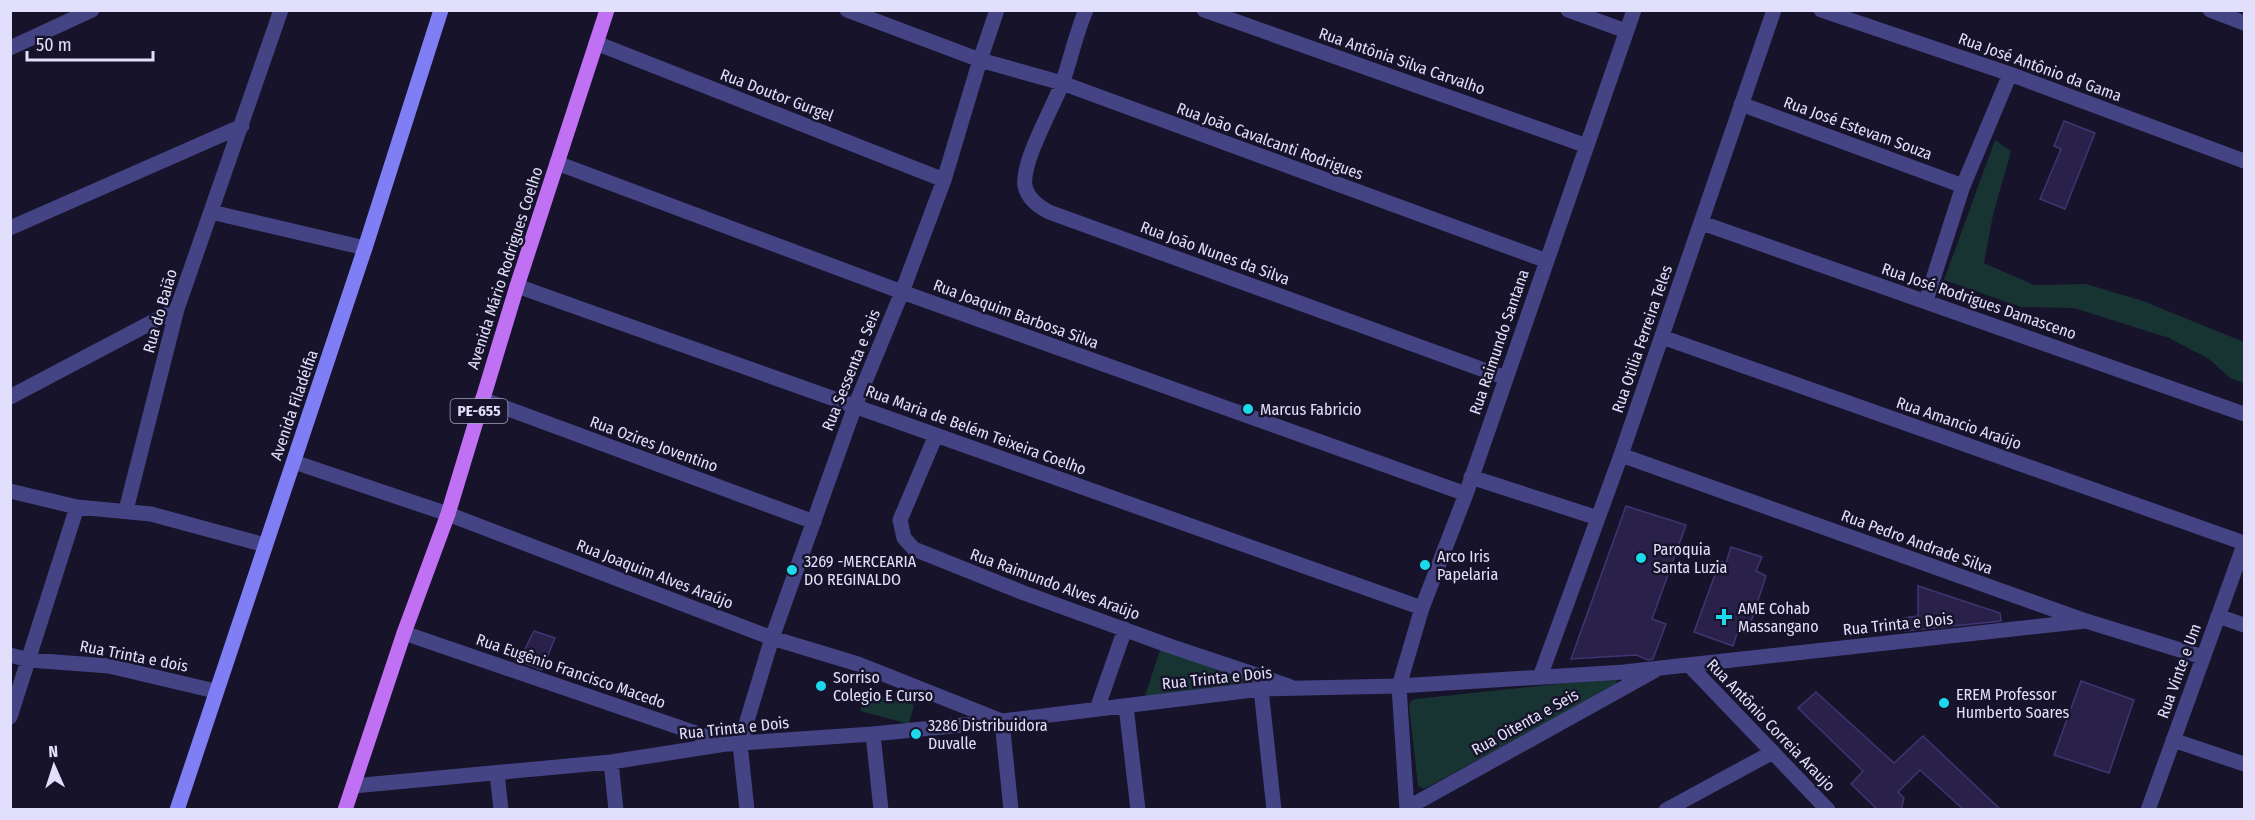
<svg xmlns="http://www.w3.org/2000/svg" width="2255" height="820" font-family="'Fira Sans Condensed',sans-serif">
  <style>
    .green { fill: #173332 }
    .building { fill: #292149; stroke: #403573; stroke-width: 1.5 }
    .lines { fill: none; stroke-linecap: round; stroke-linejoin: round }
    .street { stroke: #444384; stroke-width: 15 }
    .secondary { stroke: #7f7ef4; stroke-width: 15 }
    .primary { stroke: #c070f3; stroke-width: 15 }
    .poi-dot { fill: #1cdaeb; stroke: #17132a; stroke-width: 2 }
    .labels { text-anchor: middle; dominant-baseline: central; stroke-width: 5; stroke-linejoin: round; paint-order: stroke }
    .shield { fill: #17132a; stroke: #a5a2bd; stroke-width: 1.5 }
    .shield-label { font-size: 15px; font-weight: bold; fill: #e2dffc }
    .street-label { font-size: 16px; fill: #e2dffc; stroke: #17132a }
    .poi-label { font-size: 16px; fill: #e2dffc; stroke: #17132a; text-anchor: start }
  </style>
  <rect width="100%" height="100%" fill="#17132a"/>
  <path class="green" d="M1995,140L2011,151L1993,215L1984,263L2034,285L2086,284L2143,301L2244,342V383L2230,378L2209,359L2169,338L2074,308L2021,307L1944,280Z
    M1161,647L1265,683L1144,699Z
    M1614,678L1617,681L1615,686L1424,789L1418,786L1409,706L1411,701L1415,699Z
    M865,693L914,705L909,724L860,711Z"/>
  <path class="building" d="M2064,121L2095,133L2065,209L2040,199L2061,149L2054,146Z
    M1626,506L1686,525L1652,619L1666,624L1653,659L1648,660L1636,655L1571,659Z
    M1731,547L1762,557L1756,571L1766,576L1747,634L1738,630L1733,646L1694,632L1720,561L1726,563Z
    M1918,586L2000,613L2001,621L1905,631L1904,618L1918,616Z
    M534,631L555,638L542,670L519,661Z
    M2081,681L2134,700L2109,773L2054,755Z
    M1816,692L1894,763L1923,736L2001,810H1964L1920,770L1898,792L1904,798L1901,810H1878L1851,784L1863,771L1798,708Z"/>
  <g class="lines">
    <path class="street" d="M847,10L980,60L1062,83L1547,261
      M1086,10C1076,33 1071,58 1063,81C1054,106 1021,162 1025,186C1028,199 1038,206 1049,212L1506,378
      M1204,10L1587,146
      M1568,10L1626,31
      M1821,10L2010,74L2244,161
      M2210,10L2244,23
      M596,43L944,180
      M10,48L92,10
      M1741,104L1963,186
      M557,163L902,292L1466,494
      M211,212L365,248
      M1702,223L2244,414
      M10,228L242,126
      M517,286L1422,608
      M1926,301L1963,186L2010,74
      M1662,337L2244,543
      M10,397L177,309
      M482,399L814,522
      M936,435L900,520L904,538L914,549L1024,593L1170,646L1289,686
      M1621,455L2086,621L2203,657
      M294,462L448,514L772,638L858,664L999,720
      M1471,477L1598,518
      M10,491L77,507L151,514L265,545
      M126,510L177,309L281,10
      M2218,616L2244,625
      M404,633L725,743
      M10,655L29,660L109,666L215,691
      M1689,665L1828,810
      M1540,677L1621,455L1774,10
      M1261,689L1274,810
      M1126,706L1138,810
      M1097,709L1125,629
      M10,717L77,507
      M1002,721L1011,810
      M873,734L881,810
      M2173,740L2244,764
      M611,762L616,810
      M497,773L501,810
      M353,786L611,762L726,744L873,734L1002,721L1261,689L1399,686L1624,672L2086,621
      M1407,808L1654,671
      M747,810L740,744L772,638L855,406L902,292L944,180L980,60L997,10
      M1407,810L1399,686L1422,608L1466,494L1634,10
      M1666,810L1773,752
      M2148,810L2244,545"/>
    <path class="secondary" d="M177,810L365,248L441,10"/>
    <path class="primary" d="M345,810L404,633L448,514L517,286L607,10"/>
  </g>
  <g class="poi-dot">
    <circle cx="1248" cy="409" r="6"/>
    <circle cx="1641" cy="558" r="6"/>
    <circle cx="1425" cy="565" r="6"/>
    <circle cx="792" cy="570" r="6"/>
    <path d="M1721 608h6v6h6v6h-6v6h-6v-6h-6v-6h6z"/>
    <circle cx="821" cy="686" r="6"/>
    <circle cx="1944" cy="703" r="6"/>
    <circle cx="916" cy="734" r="6"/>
  </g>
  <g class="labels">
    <rect class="shield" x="450.5" y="399" width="57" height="24" rx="4.5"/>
    <g class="shield-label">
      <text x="479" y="411">PE-655</text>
    </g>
    <g class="street-label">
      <text transform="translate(1402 61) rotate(19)">Rua Antônia Silva Carvalho</text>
      <text transform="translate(2040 67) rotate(20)">Rua José Antônio da Gama</text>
      <text transform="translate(777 95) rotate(21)">Rua Doutor Gurgel</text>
      <text transform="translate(1858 128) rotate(20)">Rua José Estevam Souza</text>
      <text transform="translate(1270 141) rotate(20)">Rua João Cavalcanti Rodrigues</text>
      <text transform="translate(1215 253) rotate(20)">Rua João Nunes da Silva</text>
      <text transform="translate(505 268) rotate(-72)">Avenida Mário Rodrigues Coelho</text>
      <text transform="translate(1979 301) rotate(19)">Rua José Rodrigues Damasceno</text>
      <text transform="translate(160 311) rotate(-74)">Rua do Baião</text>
      <text transform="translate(1016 314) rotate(20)">Rua Joaquim Barbosa Silva</text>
      <text transform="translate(1642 339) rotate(-71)">Rua Otilia Ferreira Teles</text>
      <text transform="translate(1499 342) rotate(-71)">Rua Raimundo Santana</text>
      <text transform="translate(851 370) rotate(-68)">Rua Sessenta e Seis</text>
      <text transform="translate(294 405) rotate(-71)">Avenida Filadélfia</text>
      <text transform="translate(1959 423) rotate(19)">Rua Amancio Araújo</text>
      <text transform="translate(976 430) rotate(20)">Rua Maria de Belém Teixeira Coelho</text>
      <text transform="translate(654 444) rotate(20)">Rua Ozires Joventino</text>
      <text transform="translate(1917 542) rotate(20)">Rua Pedro Andrade Silva</text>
      <text transform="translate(655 574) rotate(21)">Rua Joaquim Alves Araújo</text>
      <text transform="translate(1055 584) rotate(20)">Rua Raimundo Alves Araújo</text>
      <text transform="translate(1898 624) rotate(-6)">Rua Trinta e Dois</text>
      <text transform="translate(134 656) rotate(11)">Rua Trinta e dois</text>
      <text transform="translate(571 671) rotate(19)">Rua Eugênio Francisco Macedo</text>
      <text transform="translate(2179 671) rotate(-70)">Rua Vinte e Um</text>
      <text transform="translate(1217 678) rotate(-6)">Rua Trinta e Dois</text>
      <text transform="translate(1525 722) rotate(-29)">Rua Oitenta e Seis</text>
      <text transform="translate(1771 725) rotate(46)">Rua Antônio Correia Araujo</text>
      <text transform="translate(734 728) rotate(-6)">Rua Trinta e Dois</text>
    </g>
    <g class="poi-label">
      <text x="1260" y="409">Marcus Fabricio</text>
      <text x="1653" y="549">Paroquia<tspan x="1653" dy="18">Santa Luzia</tspan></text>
      <text x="1437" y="556">Arco Iris<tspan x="1437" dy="18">Papelaria</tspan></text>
      <text x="804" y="561">3269 -MERCEARIA<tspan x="804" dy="18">DO REGINALDO</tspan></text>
      <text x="1738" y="608">AME Cohab<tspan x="1738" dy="18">Massangano</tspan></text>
      <text x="833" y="677">Sorriso<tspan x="833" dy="18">Colegio E Curso</tspan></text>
      <text x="1956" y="694">EREM Professor<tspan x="1956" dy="18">Humberto Soares</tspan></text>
      <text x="928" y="725">3286 Distribuidora<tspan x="928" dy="18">Duvalle</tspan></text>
    </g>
  </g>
  <rect width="2255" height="820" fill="none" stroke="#e2dffc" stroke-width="24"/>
  <g transform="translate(54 766) rotate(357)" stroke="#17132a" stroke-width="4.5" paint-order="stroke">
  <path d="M0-4.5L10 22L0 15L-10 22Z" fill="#e2dffc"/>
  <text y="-9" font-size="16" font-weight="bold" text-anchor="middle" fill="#e2dffc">N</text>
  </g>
  <path d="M27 51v9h126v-9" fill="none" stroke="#e2dffc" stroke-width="3"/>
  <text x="36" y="51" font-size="18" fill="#e2dffc" stroke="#17132a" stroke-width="4.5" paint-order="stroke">50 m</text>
</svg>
